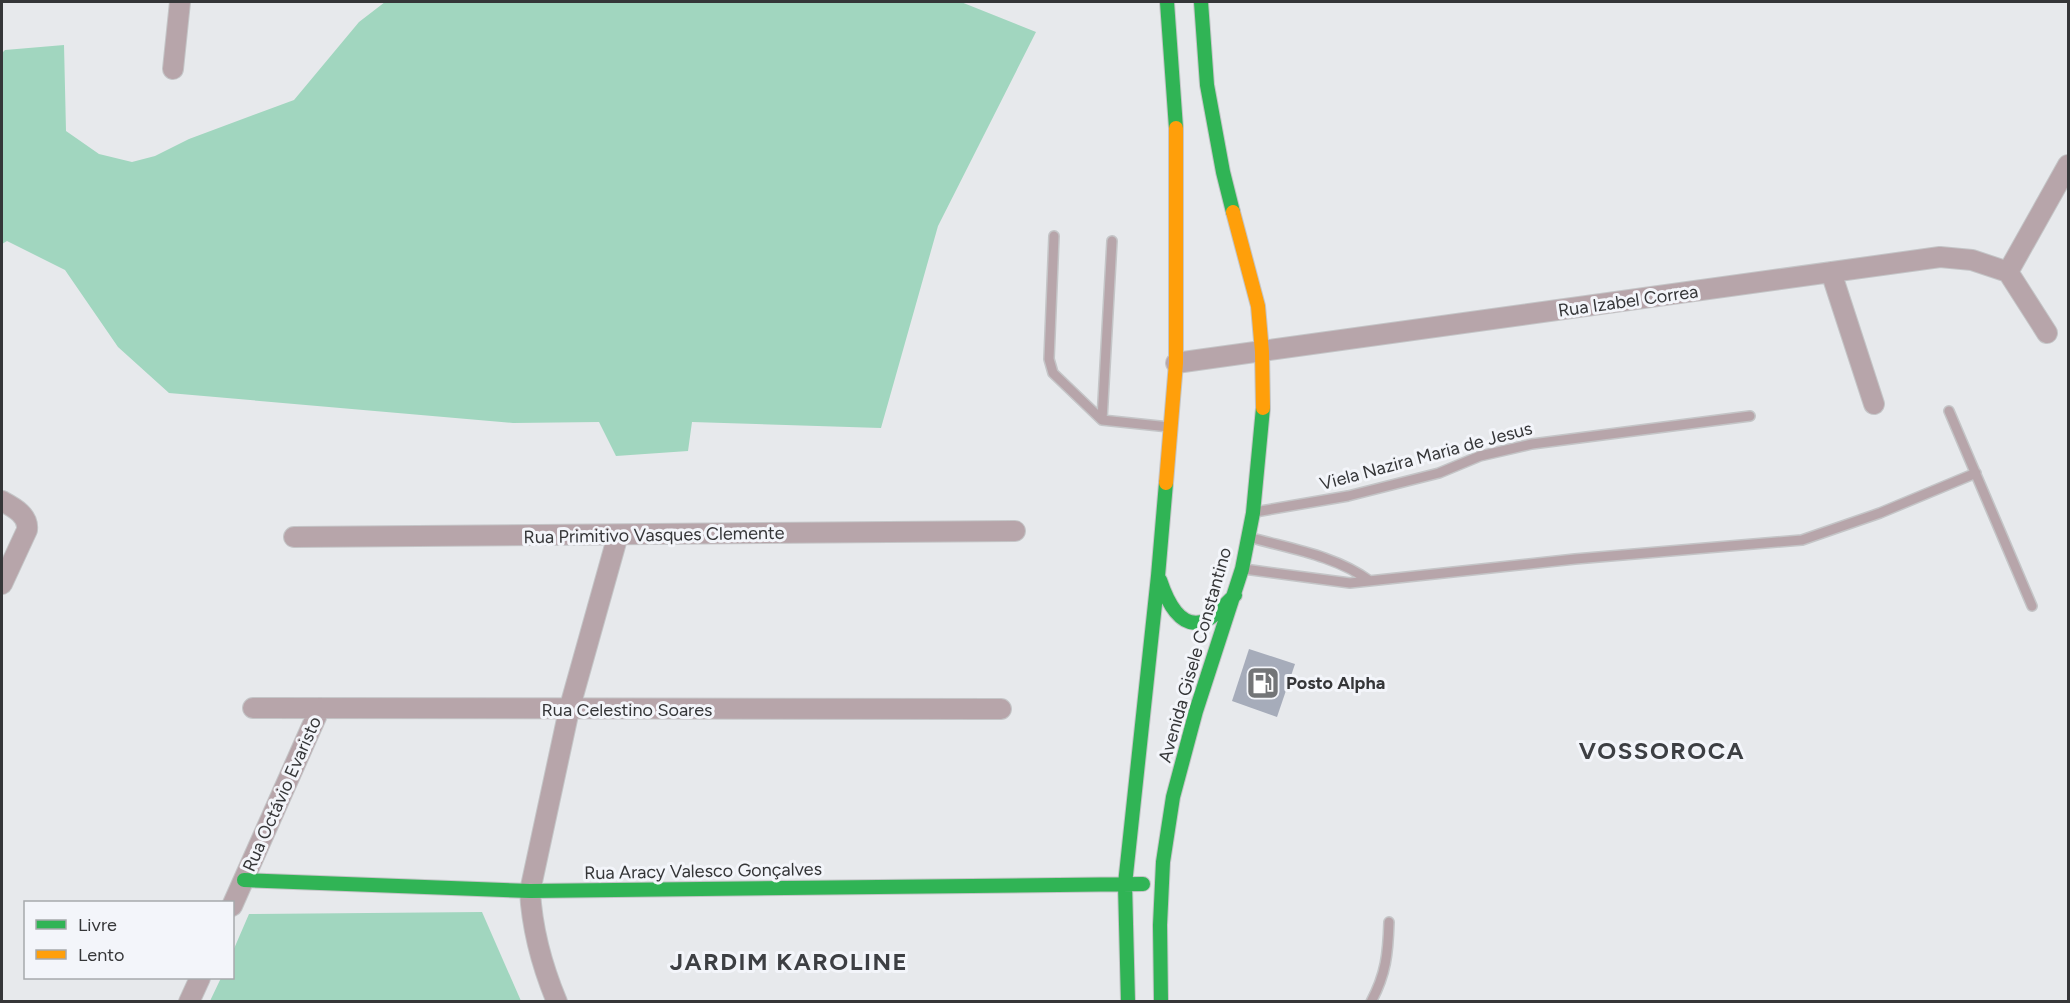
<svg xmlns="http://www.w3.org/2000/svg" width="2070" height="1003" font-family="Figtree,sans-serif">
  <style>
    .forest { fill: #a1d6bf }
    .building { fill: #a6acba }
    .lines { fill: none; stroke-linecap: round; stroke-linejoin: round }
    .lane-casing { stroke: #c4c5c7; stroke-width: 12 }
    .street-casing { stroke: #c4c5c7; stroke-width: 22 }
    .fast-casing { stroke: #c4c5c7; stroke-width: 16 }
    .slow-casing { stroke: #c4c5c7; stroke-width: 16 }
    .lane { stroke: #b7a5aa; stroke-width: 9 }
    .street { stroke: #b7a5aa; stroke-width: 20 }
    .fast { stroke: #30b455; stroke-width: 14 }
    .slow { stroke: #ff9f0a; stroke-width: 14 }
    .labels { text-anchor: middle; dominant-baseline: central; stroke-width: 6; stroke-linejoin: round; paint-order: stroke }
    .street-label { font-size: 18px; fill: #353638; stroke: #f3f5fa }
    .poi-label { font-size: 18px; font-weight: bold; fill: #353638; stroke: #f3f5fa; text-anchor: start }
    .district-label { font-size: 24px; font-weight: bold; letter-spacing: 1.5px; fill: #3d3f43; stroke: #f3f5fa }
  </style>
  <rect width="100%" height="100%" fill="#e7e9ec"/>
  <path class="forest" d="M385,2H961L1036,32L938,226L881,428L692,422L688,451L616,456L599,422L513,423L169,393L118,347L65,270L7,241L2,244V53L5,50L64,45L66,131L99,154L132,162L155,156L189,139L294,100L359,22Z
    M482,912L521,1001H210L221,978H232L233,951L249,914Z"/>
  <path class="building" d="M1249,649L1295,664L1277,717L1232,701Z"/>
  <g class="lines">
    <defs>
      <path id="lane" d="M1054,236L1049,359L1053,373L1102,420L1169,427
        M1949,411L2032,606
        M1102,420L1112,241
        M1255,512L1348,496L1439,473L1480,456L1532,444L1750,416
        M1252,538C1292,549 1336,556 1370,581
        M1244,569L1350,583L1575,559L1802,540L1880,513L1976,473
        M1371,1002C1386,974 1388,954 1389,922"/>
      <path id="street" d="M173,69L180,2
        M1831,272L1874,404
        M2008,272L2068,165
        M1176,363L1940,257L1972,260L2008,272L2047,333
        M2,501C13,507 29,515 27,530L2,584
        M294,537L1015,531
        M253,708L1001,709
        M232,906L320,708
        M189,1002L200,978
        M557,1002C542,966 532,929 530,891L569,710L618,535"/>
      <path id="fast" d="M1167,2L1176,128
        M1201,2L1207,85L1223,172L1233,212
        M1160,580C1166,598 1180,633 1207,620C1218,614 1226,603 1235,595
        M244,880L530,891L1143,884
        M1128,1002L1125,884L1158,576L1166,483
        M1161,1002L1160,925L1163,862L1173,797L1196,711L1242,569L1253,513L1263,408"/>
      <path id="slow" d="M1233,212L1258,306L1262,352L1263,408
        M1166,483L1176,363V128"/>
    </defs>
    <use href="#lane" class="lane-casing"/>
    <use href="#street" class="street-casing"/>
    <use href="#fast" class="fast-casing"/>
    <use href="#slow" class="slow-casing"/>
    <use href="#lane" class="lane"/>
    <use href="#street" class="street"/>
    <use href="#fast" class="fast"/>
    <use href="#slow" class="slow"/>
  </g>
  <defs>
    <symbol id="fuel-square" viewBox="-11 -11 22 22"><rect x="-9" y="-9" width="18" height="18" rx="4" fill="#737577" stroke="#f3f5fa"/><path d="M-5.5-6h7V0h2V4h1.3V-2.5L3-4.5l.8-.8L6-3V5H2.5V1h-1V6h-7ZM-4.2-4.7v3.2H.2V-4.7Z" fill="#fff"/></symbol>
  </defs>
  <g fill-rule="evenodd">
    <use href="#fuel-square" x="1244" y="664" width="38" height="38"/>
  </g>
  <g class="labels">
    <g class="street-label">
      <text transform="translate(1628 301) rotate(-8)">Rua Izabel Correa</text>
      <text transform="translate(1426 456) rotate(-15)">Viela Nazira Maria de Jesus</text>
      <text transform="translate(654 535) rotate(-1)">Rua Primitivo Vasques Clemente</text>
      <text transform="translate(1195 655) rotate(-74)">Avenida Gisele Constantino</text>
      <text x="627" y="710">Rua Celestino Soares</text>
      <text transform="translate(282 794) rotate(-66)">Rua Octávio Evaristo</text>
      <text transform="translate(703 871) rotate(-1)">Rua Aracy Valesco Gonçalves</text>
    </g>
    <g class="poi-label">
      <text x="1286" y="683">Posto Alpha</text>
    </g>
    <g class="district-label">
      <text x="1662" y="750">VOSSOROCA</text>
      <text x="789" y="961">JARDIM KAROLINE</text>
    </g>
  </g>
  <rect width="2070" height="1003" fill="none" stroke="#353638" stroke-width="6"/>
  <rect x="24" y="901" width="210" height="78" fill="#f3f5fa" stroke="#a7a9ac" stroke-width="1.5"/>
  <rect x="36" y="920" width="30" height="9" fill="#30b455" stroke="#a7a9ac" stroke-width="1.5"/>
  <text x="78" y="931" font-size="18" fill="#353638">Livre</text>
  <rect x="36" y="950" width="30" height="9" fill="#ff9f0a" stroke="#a7a9ac" stroke-width="1.5"/>
  <text x="78" y="961" font-size="18" fill="#353638">Lento</text>
</svg>
